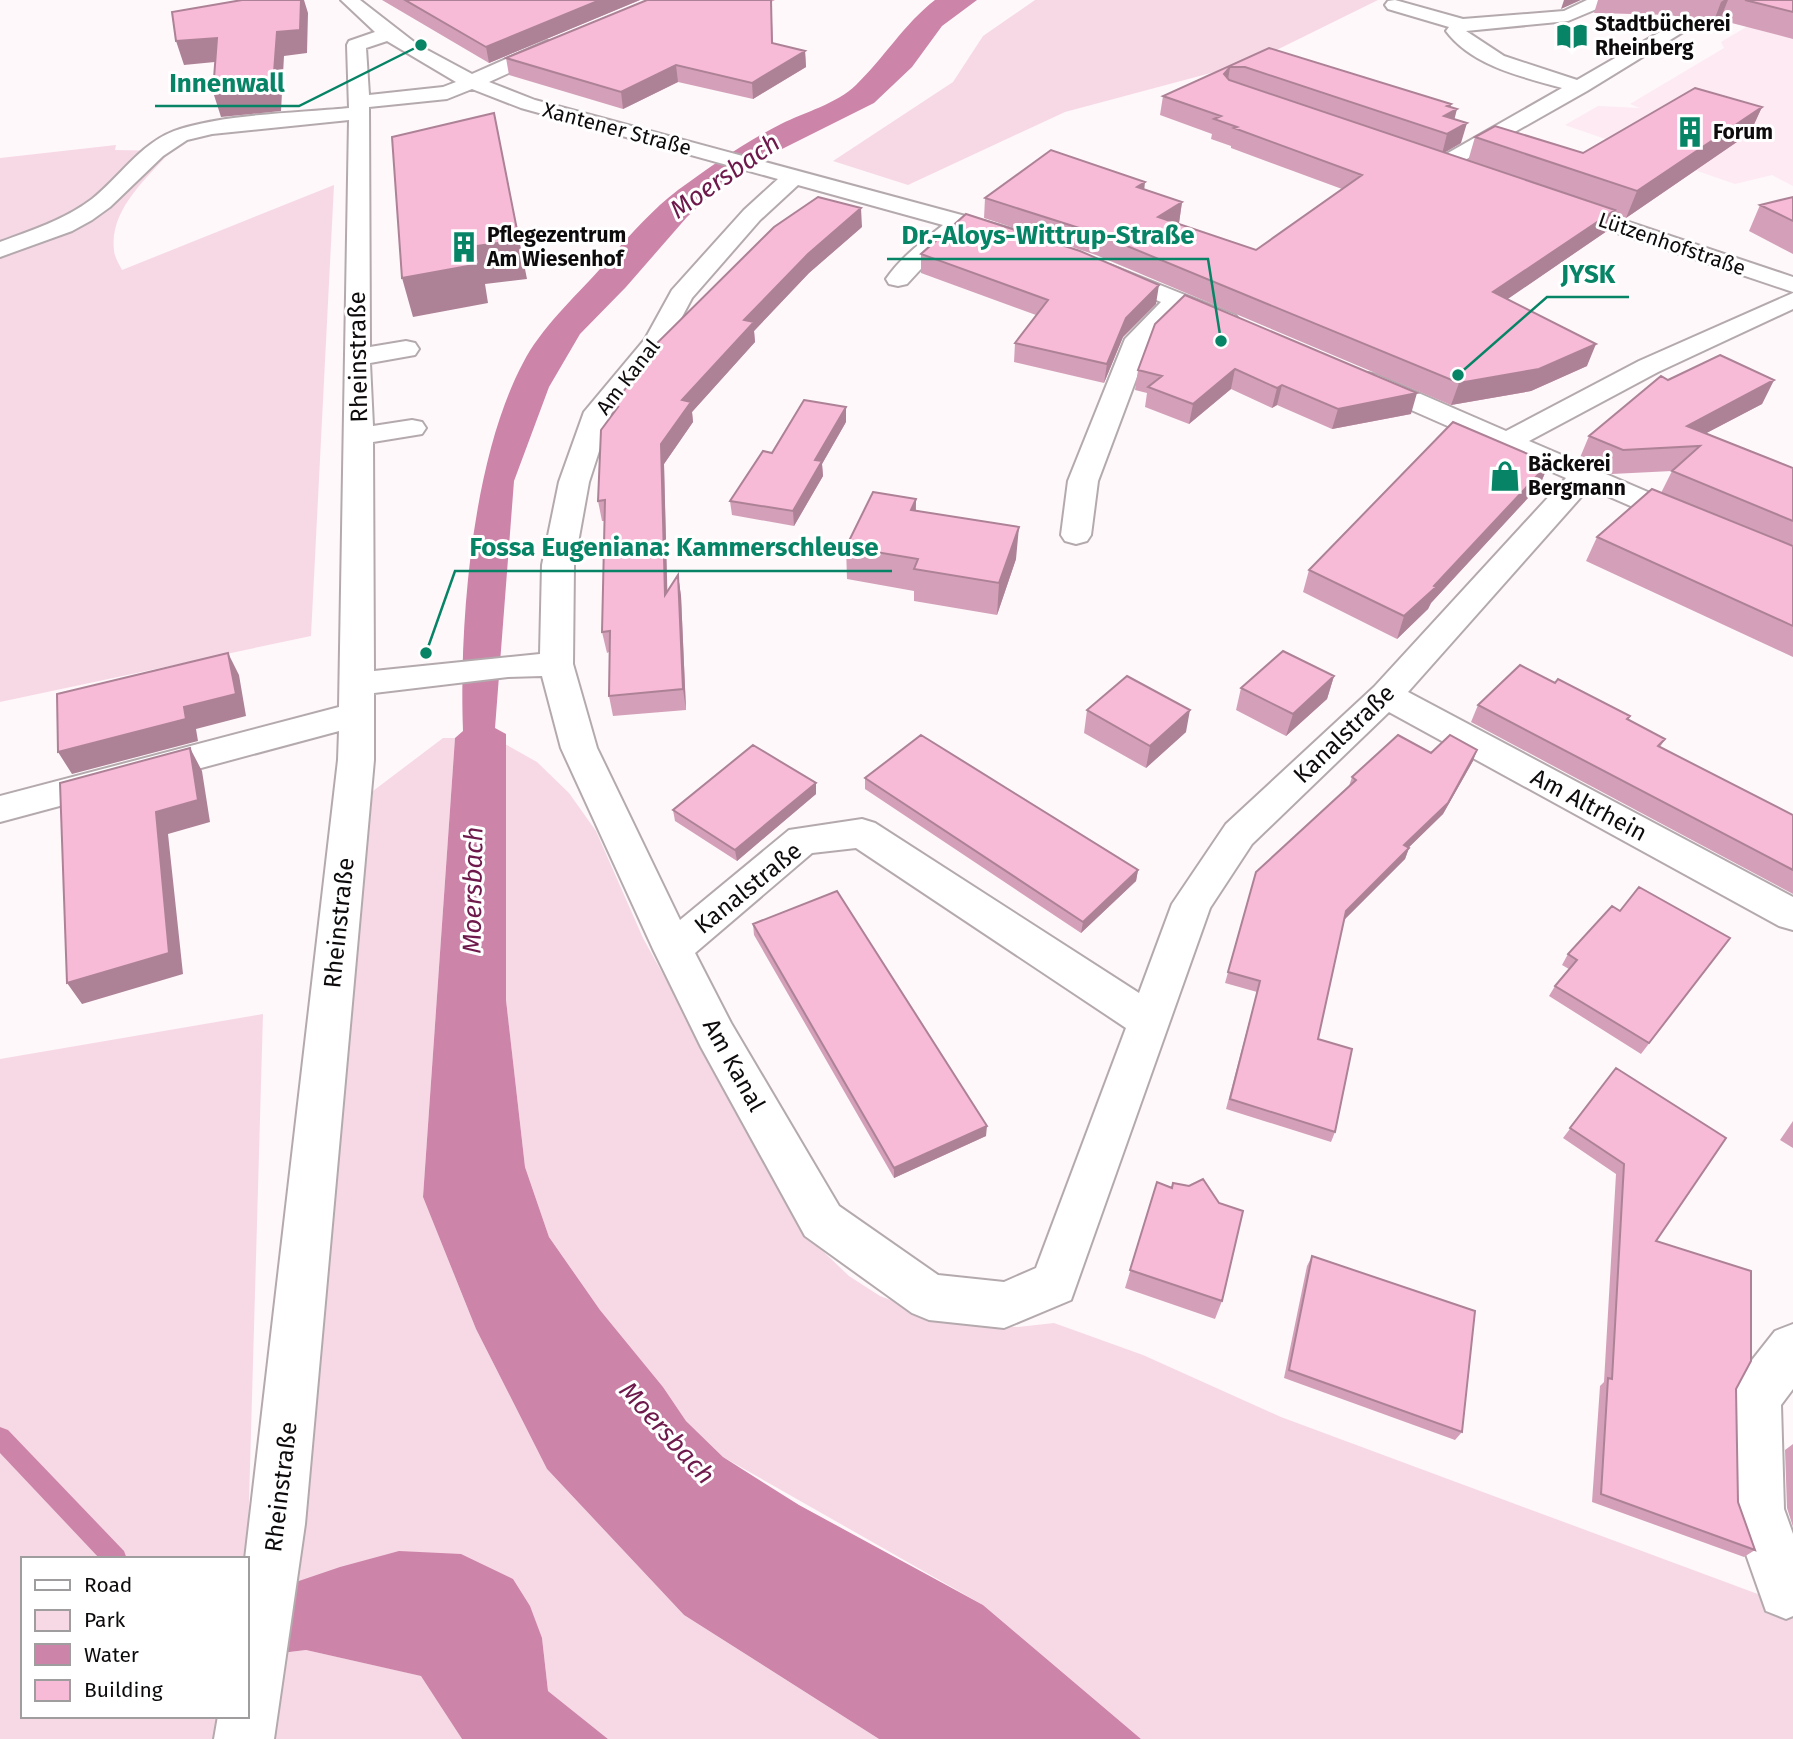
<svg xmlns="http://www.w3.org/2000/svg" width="1793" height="1739" font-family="'Fira Sans',sans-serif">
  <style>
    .built { fill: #fdeaf3 }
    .green { fill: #f7d9e6 }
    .water { fill: #cc84a8 }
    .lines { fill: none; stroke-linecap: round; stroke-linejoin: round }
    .stream { fill: #cc84a8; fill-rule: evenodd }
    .minor-casing { stroke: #b4aaae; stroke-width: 4 }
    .minor { fill: #fff; fill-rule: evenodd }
    .wall { fill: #d4a0b9 }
    .shaded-wall { fill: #ad8296 }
    .building { fill: #f7bad7; stroke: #ad8296; stroke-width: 2 }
    .labels { text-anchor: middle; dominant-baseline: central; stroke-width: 6; stroke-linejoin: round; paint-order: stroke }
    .far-poi-label { font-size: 21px; font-weight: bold; fill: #0e0b0d; stroke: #fff; text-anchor: start }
    .far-street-label { font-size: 21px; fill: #0e0b0d; stroke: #fff }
    .street-label { font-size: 24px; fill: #0e0b0d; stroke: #fff }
    .water-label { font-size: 26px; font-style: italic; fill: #6e194b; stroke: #fff }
    .leader { fill: none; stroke: #068465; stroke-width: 2.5 }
    .callout-dot { fill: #068465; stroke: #fff; stroke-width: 2.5 }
    .callout-label { font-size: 26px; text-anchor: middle; font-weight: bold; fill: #068465; stroke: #fff; stroke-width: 6; stroke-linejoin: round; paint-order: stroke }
  </style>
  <rect width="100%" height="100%" fill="#fef8fa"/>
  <path class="built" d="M1789,2L1793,3V186L1772,175L1735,184L1565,125L1598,106L1640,108L1630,104L1724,48L1721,42Z"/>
  <path class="green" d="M1035,0H1378L1252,62L1065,112L908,185L833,161L953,82L983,36Z
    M116,145L115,150L171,151C147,178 109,210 114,250C114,256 119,264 122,270L334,185L311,636L0,702V158Z
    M443,738H455L423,1197L476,1329L547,1469L684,1615L879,1739H608L548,1691L542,1638L290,1584L373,791Z
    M505,744L537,762L569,793L596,831L643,938L807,1236L849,1276L880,1296L917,1310L992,1326L1018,1327L1054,1323L1143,1355L1281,1417L1793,1607V1739H1141L983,1605L723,1457L686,1421L663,1387L600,1310L549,1237L525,1167L506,1000Z
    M263,1014L248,1537L244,1559H23V1716H221L218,1739H0V1059Z
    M306,1650L422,1676L462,1739H267L281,1653Z"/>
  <path class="water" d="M935,0H977L942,26L912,67L874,103L772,154L717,189L687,217L626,287L580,334L549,387L514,481L495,728L506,734V1000L525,1167L549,1237L600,1310L663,1387L686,1421L723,1457L799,1505L983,1605L1141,1739H879L684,1615L547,1469L476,1329L423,1197L455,738L463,731C459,623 472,459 523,363C541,328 574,298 600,269C624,242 649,212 678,190C710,167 745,142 781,124C805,112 836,104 856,85C884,58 904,24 935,0Z
    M399,1551L461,1554L513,1579L530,1606L542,1638L548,1691L608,1739H462L421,1676L306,1650L281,1653L290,1584L340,1567Z"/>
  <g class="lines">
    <path class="stream" d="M0,1427L8,1430L124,1551L127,1559H100L0,1453Z"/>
    <defs>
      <path id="minor" d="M341,0H360L418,45L472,74L547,41H561L563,45L561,49L489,82L535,100L969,217L1015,230L1019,235L1015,240L1007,242L965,231L931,258L907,284L898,286L889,284L886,279C901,257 923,241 943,225L798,185L760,220L692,298L666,347L611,414L589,482L574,565L573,664L597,748L680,920L789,830L862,819L875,823L1139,993L1172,904L1226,824L1374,687L1566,478L1359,387L1355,381L1359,375L1368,373L1377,375L1506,431L1639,361L1793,293V309L1658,372L1529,441L1699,514L1703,520L1699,526L1688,529L1677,526L1589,488L1408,692L1793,897V930L1779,926L1389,712L1252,844L1210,908L1071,1300L1004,1328L929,1320L912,1313L805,1236L701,1047L653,949L561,748L542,676L508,677L374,693V760L305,1524L274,1739H214L218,1716H247L245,1559L338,760L339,731L0,822V796L339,707L349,120L212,134L187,140L163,156L110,207L92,220L72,231L0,257V242C32,230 64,220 92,199C119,178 140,144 174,131C221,114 298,113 349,108L347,45L349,41L375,32ZM387,41L456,82L443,87L369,95L366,48ZM472,89L521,108L778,179L744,210L672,290L645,339L584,412L559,482L542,565L540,654L374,671L373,442L422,434L426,428L422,422L412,420L373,426L370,363L415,355L419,349L415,343L406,341L370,347L369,107L447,99ZM856,848L1126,1028L1036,1268L1004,1282L938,1275L839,1206L731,1023L695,953L812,853Z
        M1395,0L1463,19L1564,11L1587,0H1599L1602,4L1599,8L1568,21L1466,31L1504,56L1577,80L1667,28L1674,26L1683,32L1587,91L1442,173L1434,171L1431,166L1434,161L1562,88C1523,77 1472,66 1446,31L1449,27L1388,9L1385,5L1388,1Z
        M1560,199L1793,277V292L1552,211L1549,206L1552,201Z
        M1110,265L1235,315L1239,320L1235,325L1226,328L1217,325L1181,311L1150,342L1098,481L1091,535L1087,541L1076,544L1065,541L1061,535L1068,481L1125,339L1161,302L1101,277L1098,272L1101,267Z
        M1793,1324V1389L1781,1405L1784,1509L1793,1534V1616L1786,1619L1766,1611L1730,1509L1729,1397L1737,1379L1775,1331Z"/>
    </defs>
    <use href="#minor" class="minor-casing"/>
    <use href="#minor" class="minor"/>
  </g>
  <path class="wall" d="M382,0H640L489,63Z
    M647,0H775L771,2L773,43L805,51L806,67L753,99L678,82L623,109L509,75L506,58Z
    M1598,0H1793V39L1720,20L1712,26L1671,15L1594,13Z
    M1269,48L1451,104L1450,107L1461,143L1444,153L1468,161L1475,137L1583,153L1762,107L1750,133L1626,218L1614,213L1607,231L1507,299L1587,366L1531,391L1451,405L1096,255L984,218L985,198L1144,189L1182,202L1179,223L1178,224L1256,250L1342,189L1231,148V146L1211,139L1212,134L1160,115L1163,96Z
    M1793,197V254L1749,231L1760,205Z
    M862,227L809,273L754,331L755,342L692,412L693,422L664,464L667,591L678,575L681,596L686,710L613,716L609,696V652L607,653L602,632L605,521H602L598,501L613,414L612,406L645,363L644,356Z
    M921,254L1156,304L1123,337L1104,383L1014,362L1015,343L1036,315L921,273Z
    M1155,324L1411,414L1332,429L1277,405L1272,408L1231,389L1189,424L1145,407L1147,393L1135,390L1138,370Z
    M1668,380H1774L1762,404L1706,433L1793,468V657L1586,561L1597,537L1661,493L1672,471L1612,474L1579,460L1589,436Z
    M846,422L822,464L823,476L794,526L732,515L730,501Z
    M1549,463L1540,485L1431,603L1428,609L1397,639L1303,592L1309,570Z
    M916,499V511L1016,559L997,615L914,601V591L847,579L846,547Z
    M1334,676L1327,699L1286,736L1236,710L1241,688Z
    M1555,683L1630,716L1628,720L1665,739L1660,747L1793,815V894L1471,722L1478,705Z
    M1087,710L1186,732L1146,768L1084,733Z
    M1431,753L1473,761L1443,814L1408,848H1409L1405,859L1344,920L1318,1039L1335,1132L1331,1142L1226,1109L1257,992L1225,983L1253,883L1349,786L1352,777Z
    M865,778L1138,870L1136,881L1081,933L865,789Z
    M816,783V794L737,861L675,821L673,810Z
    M1620,911L1730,938L1641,1054L1549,996L1555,986L1569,969L1562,965L1568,954Z
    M753,924L986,1136L894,1178L754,935Z
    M1616,1068L1656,1241L1736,1389L1738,1502L1755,1550L1744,1557L1592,1502L1600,1386L1604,1382L1616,1174L1563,1138Z
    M1793,1121V1148L1780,1140Z
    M1157,1182L1219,1203L1222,1301L1215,1319L1125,1288Z
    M1312,1256L1462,1432L1455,1440L1284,1378L1307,1266Z
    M1793,1444V1527L1787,1508L1785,1450Z"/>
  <path class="shaded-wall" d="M301,0H304L308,13L307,53L284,56L281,111L221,117L213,92Z
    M600,0H640L489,63L486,47Z
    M1564,0H1581L1561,9Z
    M1724,0H1728L1720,20L1712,26L1721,2Z
    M217,38L225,61L184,65L176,41Z
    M805,51L806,67L753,99L752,83Z
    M676,65L678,82L623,109L621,92Z
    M1230,67L1227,86L1224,74Z
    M1451,104L1448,114L1457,109L1452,129L1440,132L1447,106Z
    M1762,107L1750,133L1626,218L1637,191Z
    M494,113L527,279L485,284L488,303L413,317L402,278L476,246Z
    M1467,123L1461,143L1442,154L1447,134Z
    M1145,182L1143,202L1137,187Z
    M1182,202L1179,223L1155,238L1158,217Z
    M861,208L862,227L809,273L754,331L755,342L692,412L693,422L664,464L668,615L665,595L661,444L682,400L744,320L808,254Z
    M1615,210L1607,231L1486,314L1493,292Z
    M1159,285L1156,304L1123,337L1104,383L1107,364L1126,318Z
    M1596,344L1587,366L1531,391L1451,405L1459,383Z
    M1235,369L1231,389L1189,424L1193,404Z
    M1774,380L1762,404L1680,447L1687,426Z
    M1282,385L1277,405L1272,408L1277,388Z
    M1417,393L1411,414L1332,429L1338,409Z
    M846,407V422L822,464L823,476L794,526L793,511L815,460Z
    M1549,463L1540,485L1431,603L1428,609L1397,639L1404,616Z
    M916,499L915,531L911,510Z
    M1019,527L1016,559L997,615L999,583Z
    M678,575L681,596L686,710L683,689Z
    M228,653L239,675L246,716L196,729L198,741L72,774L58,752L184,707Z
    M1334,676L1327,699L1286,736L1293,714Z
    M1190,710L1186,732L1146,768L1150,746Z
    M190,748L202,771L210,822L168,834L183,974L82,1004L67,983L156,812Z
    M1477,750L1473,761L1443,814L1400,856L1404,845Z
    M816,783V794L737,861L735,850Z
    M1409,848L1405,859L1342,922L1346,911Z
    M1138,870L1136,881L1081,933L1083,922Z
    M987,1126L986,1136L894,1178V1168Z"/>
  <path class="building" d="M242,0H301L300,30L277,32L273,86L213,92L217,38L176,41L172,12Z
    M405,0H600L486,47Z
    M647,0H771L772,43L805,51L752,83L676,65L621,92L506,58Z
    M1745,0H1793V12Z
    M1269,48L1451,104L1447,106L1457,109L1444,116L1467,123L1447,134L1245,67H1230L1224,74L1229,80L1615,210L1493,292L1596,344L1539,369L1459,383L1098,234L985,198L1051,150L1145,182L1137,187L1182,202L1158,217L1256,250L1362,175L1234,128L1237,127L1214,119L1221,116L1163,96Z
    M1695,88L1762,107L1637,191L1475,137L1495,126L1583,153Z
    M494,113L519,240L476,246L479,264L402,278L392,137Z
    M818,197L861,208L808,254L744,320L754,322L682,400L691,402L661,444L665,595L678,575L683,689L609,696L610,631L602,632L605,500L598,501L601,430L618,407L612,406L650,357L644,356L774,227Z
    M1793,197V221L1760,205Z
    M966,214L1080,251L1159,285L1126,318L1107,364L1015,343L1048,300L921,254Z
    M1185,295L1417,393L1338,409L1282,385L1277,388L1235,369L1193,404L1148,387L1162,376L1138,370L1155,324Z
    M1720,355L1774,380L1687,426L1793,468V521L1672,471L1700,446L1623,450L1589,436L1661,376L1668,380Z
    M804,400L846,407L815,460L822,461L793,511L730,501L763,451L772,453Z
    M1453,422L1549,463L1434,586L1436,587L1404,616L1309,570Z
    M1652,489L1793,546V626L1597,537Z
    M873,492L916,499L911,510L1019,527L999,583L914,569L918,559L846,547Z
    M1283,651L1334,676L1293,714L1241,688Z
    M228,653L236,694L184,707L186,719L58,752L57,694Z
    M1520,665L1555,683L1558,679L1630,716L1627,719L1665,739L1658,746L1793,815V870L1478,705Z
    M1127,676L1190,710L1150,746L1087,710Z
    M921,735L1138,870L1083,922L865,778Z
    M1398,735L1431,753L1450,735L1477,750L1448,803L1404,845L1409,848L1346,911L1318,1039L1352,1049L1335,1132L1230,1099L1260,981L1228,972L1256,872L1356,780L1352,777Z
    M753,745L816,783L735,850L673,810Z
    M190,748L198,800L156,812L169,953L67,983L60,783Z
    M1639,887L1730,938L1649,1043L1555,986L1577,960L1568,954L1612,906L1620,911Z
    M837,891L987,1126L894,1168L753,924Z
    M1616,1068L1726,1138L1656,1241L1751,1271V1361L1736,1389L1738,1502L1755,1550L1601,1494L1608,1378L1612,1379L1624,1164L1570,1128Z
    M1203,1179L1219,1203L1243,1211L1222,1301L1130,1270L1157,1182L1172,1188L1173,1183L1189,1186Z
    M1312,1256L1475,1311L1462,1432L1289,1370Z"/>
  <defs>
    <symbol id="library-bare" viewBox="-9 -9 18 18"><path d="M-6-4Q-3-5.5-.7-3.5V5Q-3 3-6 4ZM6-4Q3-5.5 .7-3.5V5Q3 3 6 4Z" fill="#068465" stroke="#fff" stroke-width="2.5" paint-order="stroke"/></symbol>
    <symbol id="building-bare" viewBox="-9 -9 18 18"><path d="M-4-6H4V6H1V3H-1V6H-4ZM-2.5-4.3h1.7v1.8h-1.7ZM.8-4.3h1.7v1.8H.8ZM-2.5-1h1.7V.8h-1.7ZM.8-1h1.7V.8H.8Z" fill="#068465" stroke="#fff" stroke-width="2.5" paint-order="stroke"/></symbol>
    <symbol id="shop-bare" viewBox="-9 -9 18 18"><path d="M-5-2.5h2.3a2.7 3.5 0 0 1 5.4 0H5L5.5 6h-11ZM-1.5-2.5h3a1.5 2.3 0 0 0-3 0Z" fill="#068465" stroke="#fff" stroke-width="2.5" paint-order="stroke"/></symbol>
  </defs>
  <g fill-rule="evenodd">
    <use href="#library-bare" x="1550" y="14" width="44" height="44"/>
    <use href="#building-bare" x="1668" y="110" width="44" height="44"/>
    <use href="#building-bare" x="442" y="225" width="44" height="44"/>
    <use href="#shop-bare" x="1483" y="454" width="44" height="44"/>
  </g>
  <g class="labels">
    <g class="far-poi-label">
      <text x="1595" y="24">Stadtbücherei<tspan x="1595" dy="24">Rheinberg</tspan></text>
      <text x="1713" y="132">Forum</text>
      <text x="487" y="235">Pflegezentrum<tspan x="487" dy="24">Am Wiesenhof</tspan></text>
      <text x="1528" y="464">Bäckerei<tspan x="1528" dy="24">Bergmann</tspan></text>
    </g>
    <g class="far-street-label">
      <text transform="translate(617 129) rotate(15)">Xantener Straße</text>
      <text transform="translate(1672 244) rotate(19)">Lützenhofstraße</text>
      <text transform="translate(628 377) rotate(-52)">Am Kanal</text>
    </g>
    <g class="street-label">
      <text transform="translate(358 357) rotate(-91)">Rheinstraße</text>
      <text transform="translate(1344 734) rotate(-44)">Kanalstraße</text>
      <text transform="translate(1589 805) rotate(28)">Am Altrhein</text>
      <text transform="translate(748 888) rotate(-39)">Kanalstraße</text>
      <text transform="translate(339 923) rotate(-84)">Rheinstraße</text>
      <text transform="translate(734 1065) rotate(61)">Am Kanal</text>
      <text transform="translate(281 1487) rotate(-83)">Rheinstraße</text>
    </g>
    <g class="water-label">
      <text transform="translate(725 176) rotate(-35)">Moersbach</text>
      <text transform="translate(473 890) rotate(-89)">Moersbach</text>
      <text transform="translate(667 1433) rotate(48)">Moersbach</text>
    </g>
  </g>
  <path class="leader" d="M421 45L299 106H155M1221 341L1208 259H887M1458 375L1547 297H1629M426 653L455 571H892"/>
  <g class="callout-dot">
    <circle cx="421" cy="45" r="7"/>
    <circle cx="1221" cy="341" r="7"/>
    <circle cx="1458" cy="375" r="7"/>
    <circle cx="426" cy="653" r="7"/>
  </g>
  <g class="callout-label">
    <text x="227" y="92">Innenwall</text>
    <text x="1048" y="244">Dr.-Aloys-Wittrup-Straße</text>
    <text x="1588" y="283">JYSK</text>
    <text x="674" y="556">Fossa Eugeniana: Kammerschleuse</text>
  </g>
  <rect x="21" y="1557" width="228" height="161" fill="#ffffff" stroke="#9f9d9e" stroke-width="2"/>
  <rect x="35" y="1580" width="35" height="10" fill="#ffffff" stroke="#9f9d9e" stroke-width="2"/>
  <text x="84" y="1592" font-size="21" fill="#0e0b0d">Road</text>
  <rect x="35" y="1610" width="35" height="21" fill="#f7d9e6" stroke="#9f9d9e" stroke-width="2"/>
  <text x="84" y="1627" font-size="21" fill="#0e0b0d">Park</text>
  <rect x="35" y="1644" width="35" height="21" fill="#cc84a8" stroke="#9f9d9e" stroke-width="2"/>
  <text x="84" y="1662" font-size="21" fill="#0e0b0d">Water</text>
  <rect x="35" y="1680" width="35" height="21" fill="#f7bad7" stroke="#9f9d9e" stroke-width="2"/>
  <text x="84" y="1697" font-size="21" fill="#0e0b0d">Building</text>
</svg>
